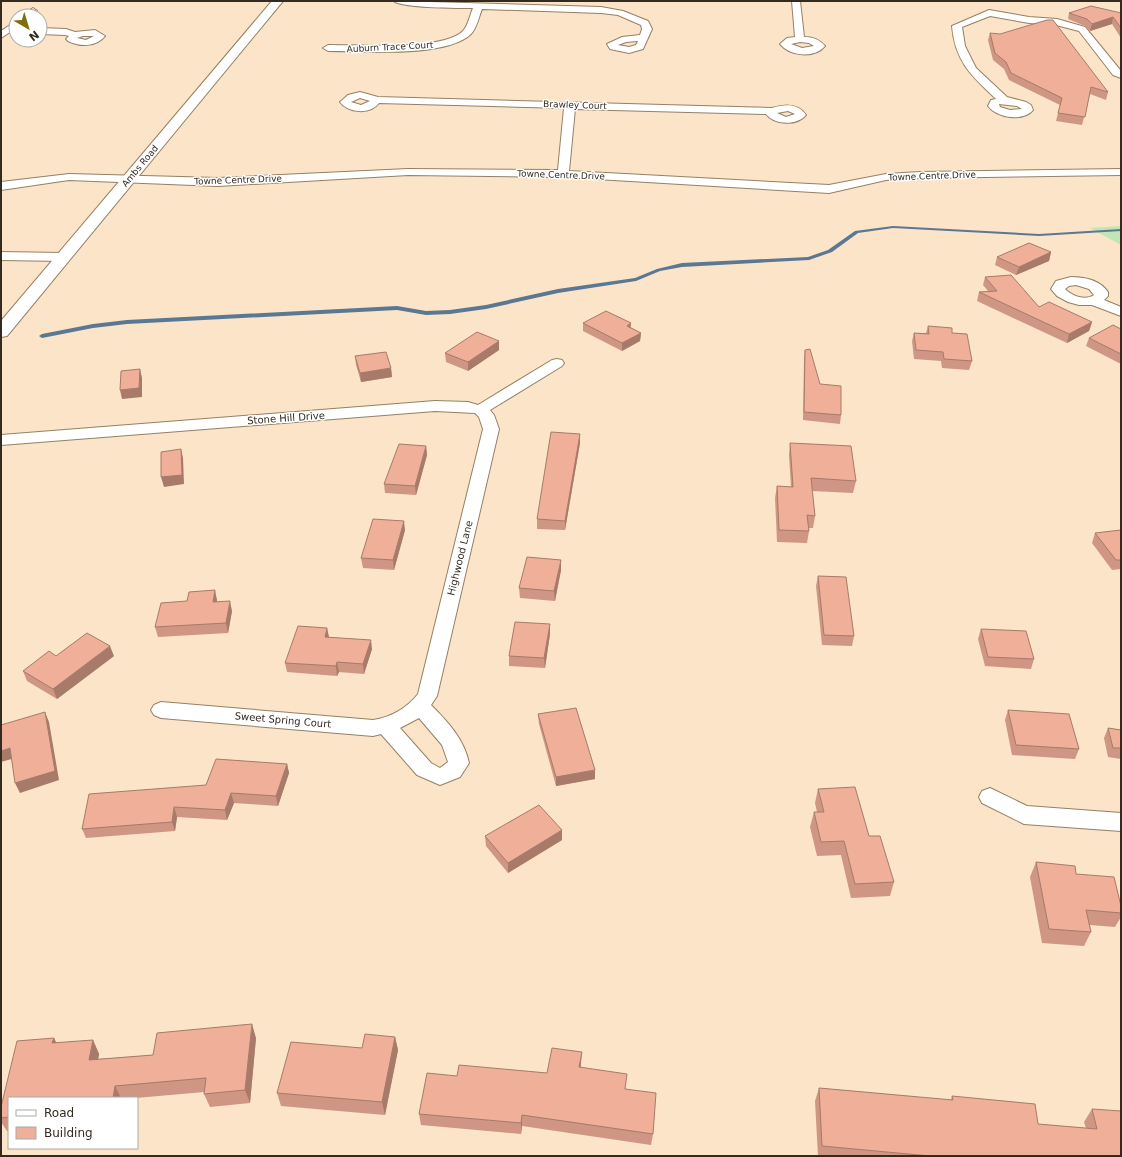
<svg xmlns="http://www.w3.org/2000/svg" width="1122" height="1157" font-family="'DejaVu Sans',sans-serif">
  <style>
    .green { fill: #c1e6b4 }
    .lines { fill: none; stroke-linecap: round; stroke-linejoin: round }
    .stream { fill: #5a7793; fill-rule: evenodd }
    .street-casing { stroke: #948065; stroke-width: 2 }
    .secondary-casing { stroke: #948065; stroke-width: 2 }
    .street { fill: #fff; fill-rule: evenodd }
    .secondary { fill: #fff; fill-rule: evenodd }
    .wall { fill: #ce9683 }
    .shaded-wall { fill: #a77a6a }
    .building { fill: #efaf98; stroke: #a77a6a }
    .labels { text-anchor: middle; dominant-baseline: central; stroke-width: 3; stroke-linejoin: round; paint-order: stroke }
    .far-street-label { font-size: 9px; fill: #342b20; stroke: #fff }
    .street-label { font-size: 10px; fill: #342b20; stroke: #fff }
  </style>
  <rect width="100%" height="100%" fill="#fbe4c7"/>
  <path class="green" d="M1121,226V245L1090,228Z"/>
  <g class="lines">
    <path class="stream" d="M893,226L1039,234L1121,229V231L1039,236L893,228L858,233L832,252L809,260L682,267L660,271L636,281L558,293L486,309L450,314L426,315L397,310L127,324L93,328L42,338L39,336L42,334L93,324L127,320L397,306L426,311L450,310L486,305L558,289L635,278L657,269L682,263L808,257L828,250L855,231Z"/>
    <defs>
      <path id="street" d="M394,1L601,7L623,11L648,21L652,29L643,49L629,53L610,49L607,44L622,37L640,35L642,29L641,25L618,15L601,13L482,9C479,16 477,28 471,34C446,58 363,51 328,51L323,48L328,45C358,45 443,51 463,31C468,26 470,15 473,8C459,8 401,8 394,1ZM638,41L636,45L629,47L618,45L626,42Z
        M792,1H800L804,37C813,37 819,39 825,46C814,59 790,56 780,44L787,38L795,37ZM800,42L809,43L814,46L802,48L791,44Z
        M33,8L37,11L32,16H22Z
        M989,10L1029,17L1057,19L1085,27L1121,71V78L1113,75L1079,31L1056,25L1029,23L990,16L962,27L965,46L976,68L1007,97L1026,102L1031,105L1033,110C1023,122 997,118 988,106L991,100L996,99C972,76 955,62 952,26ZM999,104L1017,106L1022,109L1010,110L1000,107Z
        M16,21V28L1,38V31Z
        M40,28L66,29L75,32L95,30L105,36C96,47 80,47 68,41L66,39L69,36L65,35L40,34ZM83,36H94L86,40L77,38Z
        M360,92L378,97L772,108C785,104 798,103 806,115C797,126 774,125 766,114L575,109L569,171L829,185L886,174L920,172L1121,169V175L920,178L886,180L829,193L563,177L408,175L218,186L69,180L1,190V182L69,174L218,178L408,169L558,170L564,108L379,103C370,115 348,113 340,102L348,95ZM360,98L370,101L361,105L351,102ZM788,111L795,114L786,117L777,113Z
        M1,252L64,253L70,257L64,261L1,260Z
        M1071,277C1084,277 1100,280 1108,292V296L1104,300L1121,307V316L1092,305H1079L1068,302L1057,296L1051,289L1056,281ZM1076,285L1089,289L1094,295C1085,301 1072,296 1065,289L1069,286Z
        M557,359L562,360L564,363L562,366L490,410L494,415L499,429L437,696L431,705C448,722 464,739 469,763L460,777L440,785L417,775L381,734L373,736L161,718L154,715L151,710L154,705L161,702L373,720C391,717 406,709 418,694L483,429L479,417L475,413L435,411L1,445V435L435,401L468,402L478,405L552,360ZM419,718L442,745L448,762L440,768L431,763L400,728Z
        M990,788L1027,806L1121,813V831L1024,824L982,803L979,797L982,791Z"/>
      <path id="secondary" d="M272,1H283L7,336L1,337V321Z"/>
    </defs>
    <use href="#street" class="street-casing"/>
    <use href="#secondary" class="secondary-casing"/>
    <use href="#street" class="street"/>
    <use href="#secondary" class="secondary"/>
  </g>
  <path class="wall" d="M1069,13H1121V38L1112,24L1090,31L1085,26L1068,19Z
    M990,33L1108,92L1106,100L1090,94L1082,125L1056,121L1060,105L1009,80L1004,69L993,60L988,40Z
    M1051,252L1049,261L1016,275L995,265L997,257Z
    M985,277L1039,307L1092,322L1089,331L1067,343L977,301L979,292L988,291L983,285Z
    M583,323H631L630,327L641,333L640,341L622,351L583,331Z
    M928,326L952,333L972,361L969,370L942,368L941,361L914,359L912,341L914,333H926Z
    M1121,329V364L1086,346L1089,338Z
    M499,341V350L468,371L446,362L445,353Z
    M805,350L820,384L841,415L840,424L803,420L804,358Z
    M355,356L391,368L392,377L361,382L356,365Z
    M580,434V443L565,530L537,529V519Z
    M790,443L856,481L853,493L812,491L815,516L813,528H809V531L807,543L777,542L775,498L777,486L791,487L789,455Z
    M426,446L427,455L416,495L385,493L384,484Z
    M405,530L394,570L363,568L361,558Z
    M1121,530V569L1112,570L1092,543L1095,533Z
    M561,570L555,601L520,598L519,588Z
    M818,576L854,636L852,646L822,645L816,586Z
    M217,600V602L232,611L228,633L158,637L155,627Z
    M327,628L329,637L372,649L364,674L339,672L337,676L287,672L285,663Z
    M981,629L1034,659L1031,669L985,666L978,639Z
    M550,634L545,668L509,666V656Z
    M56,656H114L57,699L27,681L23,671Z
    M1008,710L1079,749L1075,759L1012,755L1005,720Z
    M538,714L595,779L556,786L539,724Z
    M1108,728L1121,730V759L1108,757L1104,738Z
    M287,764L289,773L278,806L234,803L227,820L177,817L175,831L86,838L82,829L206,785Z
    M818,789L869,836L894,882L890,896L851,898L841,855L817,856L810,827L814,812H817L815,803Z
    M562,830V840L508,873L486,846L485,836Z
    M1036,862L1076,874L1121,906V917L1115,927L1090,925L1091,932L1084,946L1042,943L1030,877Z
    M395,1037L398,1050L385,1115L281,1106L277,1093L362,1048Z
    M54,1038L56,1043L93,1040L99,1054L98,1059L153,1055L256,1038L250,1103L210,1107L204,1094V1092L136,1098H9V1131H7L1,1122V1107Z
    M581,1063V1068L626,1089L653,1134L651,1145L522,1126L521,1134L421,1125L419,1114L457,1076L547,1073Z
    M819,1088L951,1100L952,1096L1038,1124L1086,1128L1084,1122L1092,1109L1121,1156H818L815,1101Z"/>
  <path class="shaded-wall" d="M1113,17L1112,24L1090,31L1092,24Z
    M1051,252L1049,261L1016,275L1019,267Z
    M1092,322L1089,331L1067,343L1069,334Z
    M631,323L630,332L627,326Z
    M641,333L640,341L622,351V343Z
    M499,341V350L468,371V362Z
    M391,368L392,377L361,382L360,373Z
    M140,369L142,378V397L122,399L120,390Z
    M580,434V443L565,530V521Z
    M426,446L427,455L416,495L415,486Z
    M181,449L183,458L184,484L164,487L161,477Z
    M404,521L405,530L394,570L393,560Z
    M561,560V570L555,601L554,591Z
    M215,590L217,600L215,612L213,602Z
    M230,601L232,611L228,633L226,623Z
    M550,624V634L545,668L544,658Z
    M327,628L329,638L325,637Z
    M371,640L372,649L364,674L363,664Z
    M110,646L114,656L57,699L53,689Z
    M337,662L339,672L337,676L336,666Z
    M45,712L49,722L59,780L20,793L15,783Z
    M10,748L15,758L1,762V751Z
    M287,764L289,773L278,806L276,796Z
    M595,770V779L556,786V777Z
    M231,793L234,803L227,820L225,810Z
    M174,807L177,817L175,831L172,822Z
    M562,830V840L508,873V863Z
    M252,1024L256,1038L250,1103L245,1090Z
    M395,1037L398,1050L385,1115L382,1102Z
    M54,1038L61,1052L52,1043Z
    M93,1040L99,1054L96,1073L89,1060Z
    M582,1052L581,1063L579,1079V1067Z
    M115,1086L121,1098H113Z
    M522,1115V1126L521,1134V1123Z"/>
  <path class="building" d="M1091,6L1121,13V28L1113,17L1092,24L1087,19L1069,13Z
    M1047,20H1053L1108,92L1091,87L1085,117L1058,113L1062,98L1011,73L1006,62L995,53L990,33L1000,34Z
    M1029,243L1051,252L1019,267L997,257Z
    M1011,275L1039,307L1049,302L1092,322L1069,334L979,292L997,291L985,277Z
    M606,311L631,323L627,326L641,333L622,343L583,323Z
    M1113,325L1121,329V354L1089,338Z
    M928,326L952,328V333L967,334L972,361L944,359L943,352L916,350L914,333L929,334Z
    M477,332L499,341L468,362L445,353Z
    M810,349L820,384L841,386V415L804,412L805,350Z
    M386,352L391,368L360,373L355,356Z
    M140,369L139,388L120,390L121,371Z
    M551,432L580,434L565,521L537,519Z
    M790,443L851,446L856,481L811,478L815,516L807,515L809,531L779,530L777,486L793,487Z
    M399,444L426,446L415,486L384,484Z
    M181,449L182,475L161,477V452Z
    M373,519L404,521L393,560L361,558Z
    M1121,530V560H1116L1095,533Z
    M527,557L561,560L554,591L519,588Z
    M818,576L846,577L854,636L824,635Z
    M215,590L213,602L230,601L226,623L155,627L161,603L187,601L189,592Z
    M515,622L550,624L544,658L509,656Z
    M298,626L327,628L325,637L371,640L363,664L337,662L336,666L285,663Z
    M981,629L1026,631L1034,659L988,657Z
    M87,633L110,646L53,689L23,671L49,651L56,656Z
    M576,708L595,770L556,777L538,714Z
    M1008,710L1069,714L1079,749L1016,745Z
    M45,712L55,771L15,783L10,748L1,751V725Z
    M1108,728L1121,730V748H1113Z
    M216,759L287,764L276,796L231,793L225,810L174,807L172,822L82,829L89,794L206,785Z
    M855,787L869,836H880L894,882L855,884L844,841L821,842L814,812H824L818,789Z
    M539,805L562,830L508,863L485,836Z
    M1036,862L1075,866L1076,874L1114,877L1121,906V913L1086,910L1091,932L1049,929Z
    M252,1024L245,1090L204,1094L206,1078L115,1086L113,1098H9V1117L1,1118V1107L17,1041L54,1038L52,1043L93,1040L89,1060L153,1055L157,1033Z
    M365,1034L395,1037L382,1102L277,1093L291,1042L362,1048Z
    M552,1048L582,1052L579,1067L627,1074L625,1089L656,1093L653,1134L522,1115L521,1123L419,1114L427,1073L457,1076L459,1065L547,1073Z
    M819,1088L953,1100L952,1096L1035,1104L1038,1124L1097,1129L1092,1109L1121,1111V1156H930L822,1146Z"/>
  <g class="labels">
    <g class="far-street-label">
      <text transform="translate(390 47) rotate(-3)">Auburn Trace Court</text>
      <text transform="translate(575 105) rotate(2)">Brawley Court</text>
      <text transform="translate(140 166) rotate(-50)">Ambs Road</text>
      <text transform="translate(561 175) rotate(2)">Towne Centre Drive</text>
      <text transform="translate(932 176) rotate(-2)">Towne Centre Drive</text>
      <text transform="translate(238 180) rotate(-2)">Towne Centre Drive</text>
    </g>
    <g class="street-label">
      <text transform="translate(286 418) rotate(-4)">Stone Hill Drive</text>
      <text transform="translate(460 558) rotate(-76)">Highwood Lane</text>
      <text transform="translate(283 720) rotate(5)">Sweet Spring Court</text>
    </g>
  </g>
  <rect width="1122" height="1157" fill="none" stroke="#342b20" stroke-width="4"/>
  <rect x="8" y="1097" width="130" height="52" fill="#ffffff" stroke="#aeaaa6"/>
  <rect x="16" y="1110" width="20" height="6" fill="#ffffff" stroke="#aeaaa6"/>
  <text x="44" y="1117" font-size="12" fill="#342b20">Road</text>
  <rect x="16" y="1127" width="20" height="12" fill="#efaf98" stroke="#aeaaa6"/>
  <text x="44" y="1137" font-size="12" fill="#342b20">Building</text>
  <g transform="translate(28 28) rotate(142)"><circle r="19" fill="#ffffff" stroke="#aeaaa6"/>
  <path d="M0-3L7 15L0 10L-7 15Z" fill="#7e6f0d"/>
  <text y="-6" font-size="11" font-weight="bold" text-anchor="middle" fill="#342b20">N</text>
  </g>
</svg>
